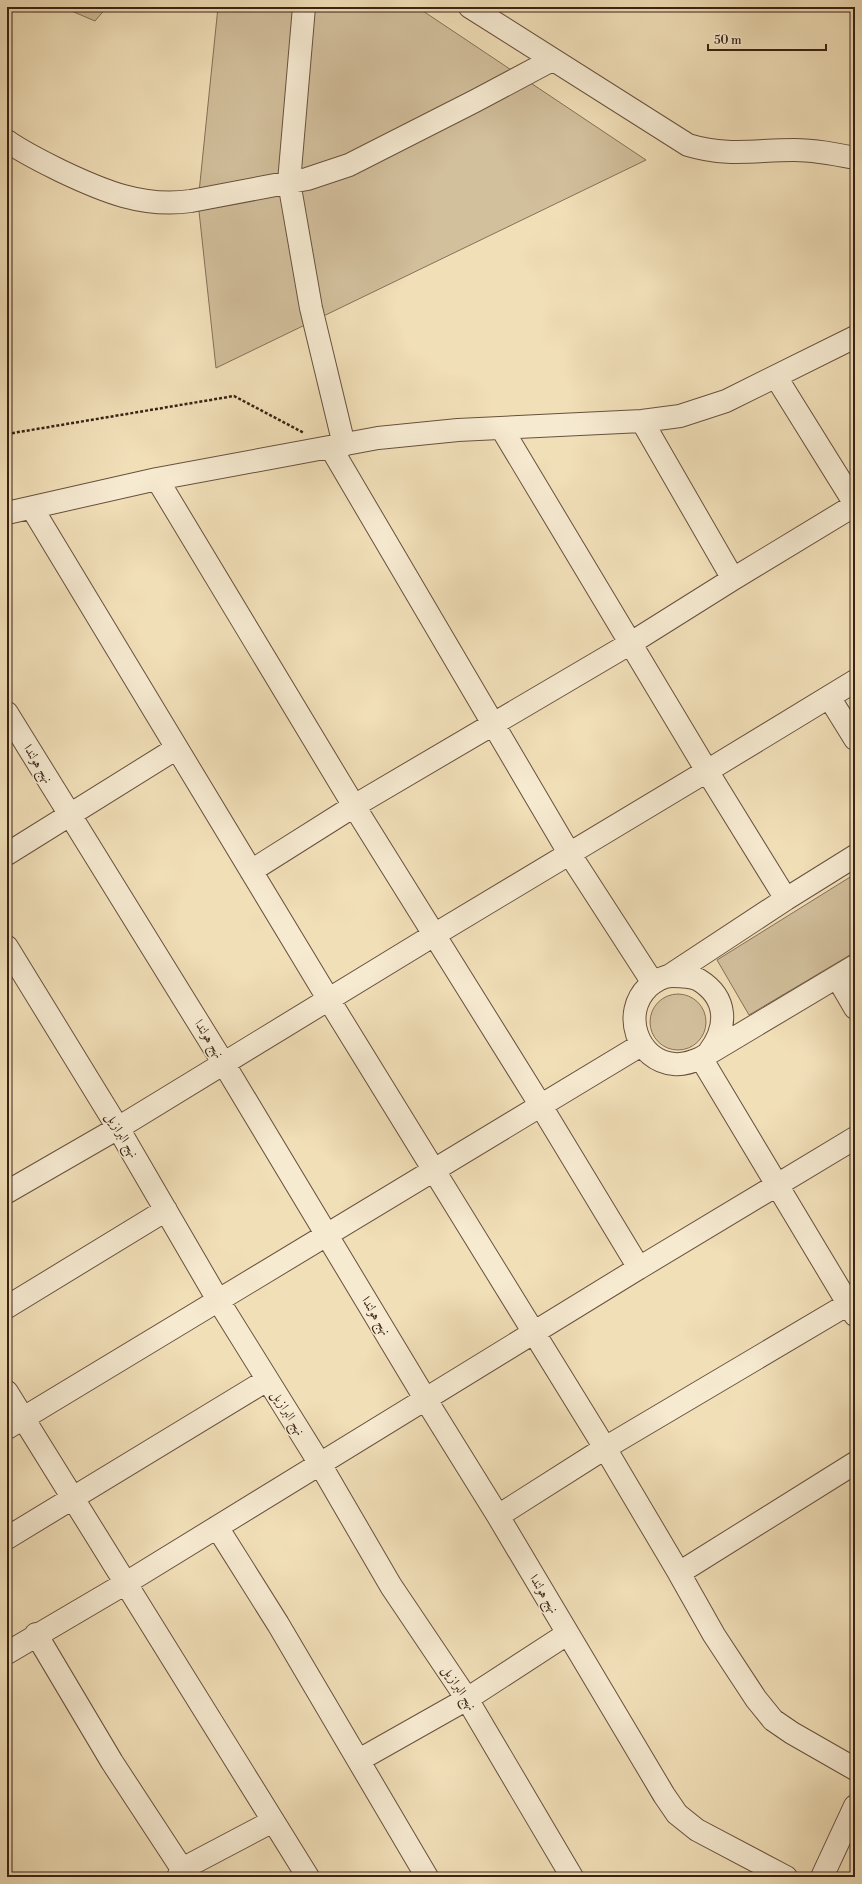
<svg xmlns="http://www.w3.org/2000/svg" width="862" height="1884" font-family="'Libre Bodoni',Amiri,serif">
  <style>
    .green { fill: #d2bf9c; stroke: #867058 }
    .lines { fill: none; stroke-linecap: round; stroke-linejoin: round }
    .minor-casing { stroke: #68513e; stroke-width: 24 }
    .path { stroke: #3a2215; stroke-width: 2.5; stroke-dasharray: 3 2; stroke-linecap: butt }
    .minor { stroke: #f6ead1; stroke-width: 22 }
    .labels { text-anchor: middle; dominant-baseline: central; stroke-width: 3; stroke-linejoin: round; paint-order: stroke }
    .street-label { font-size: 13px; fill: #3a2215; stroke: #f6ead1 }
  </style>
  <rect width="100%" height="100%" fill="#f1dfb8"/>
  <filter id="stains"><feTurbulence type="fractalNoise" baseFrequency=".005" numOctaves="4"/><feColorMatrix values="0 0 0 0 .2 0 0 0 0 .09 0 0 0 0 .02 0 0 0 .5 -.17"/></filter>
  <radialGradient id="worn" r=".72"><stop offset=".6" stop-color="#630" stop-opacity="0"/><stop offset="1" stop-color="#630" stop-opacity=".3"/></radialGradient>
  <path class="green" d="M62,7H107L95,21Z
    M218,7H417L646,160L216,368L198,202Z
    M855,874V952L749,1015L717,960Z
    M650 1022a28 28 0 1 1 56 0a28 28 0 1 1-56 0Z"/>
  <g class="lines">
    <defs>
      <path id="minor" d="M304,7L289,182L311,308L344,445
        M470,7L688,145C728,157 755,150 794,150C815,150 835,154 855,158
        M7,141C24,153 43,162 61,171C103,191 143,208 191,201L307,179L349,165L475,101L552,60
        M776,377L855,504
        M642,421L733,579
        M502,429L707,771L786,899L669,976
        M331,448L569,853L653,983
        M157,479L354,806L541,1106L639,1268L855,1138
        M32,508L329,1000L605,1448L679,1573L855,1463
        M7,513L157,479L378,438L458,430L642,421L680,416L726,401L855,337
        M829,697L855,739
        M7,713L224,1064L426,1400L498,1516L664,1795L677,1814L697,1830L786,1877
        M7,854L177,748
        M251,871L354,806L631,643L733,579L855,505
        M786,899L855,856
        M7,947L118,1128L218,1300L320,1464L391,1586L467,1699L572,1877
        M837,977L855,1008
        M709,1052C728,1027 728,998 699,980C691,976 681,976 672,976C663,976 655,981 648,987C621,1013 637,1061 674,1064C684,1065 692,1062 701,1058L855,966
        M701,1058L855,1315
        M7,1192L118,1128L434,935L707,771L855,681
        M7,1307L166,1210
        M7,1392L308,1877
        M7,1428L641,1045
        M498,1516L605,1448L855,1300
        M217,1527L278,1624L427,1877
        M7,1538L267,1380
        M679,1573L714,1635L756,1699L773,1720L792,1733L855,1769
        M36,1634L112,1762L182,1869
        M7,1653L126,1583L639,1268
        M359,1760L467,1699L567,1634
        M178,1877L182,1869L273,1821
        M822,1877L855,1806"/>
    </defs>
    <use href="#minor" class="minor-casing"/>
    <path class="path" d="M7,434L234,396L304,433"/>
    <use href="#minor" class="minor"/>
  </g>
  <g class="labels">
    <g class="street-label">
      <text transform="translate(38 764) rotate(59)">نهج هولندا</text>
      <text transform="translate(209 1039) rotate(58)">نهج هولندا</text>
      <text transform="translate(122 1135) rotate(59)">نهج البرازيل</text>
      <text transform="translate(376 1316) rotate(59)">نهج هولندا</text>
      <text transform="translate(288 1413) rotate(58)">نهج البرازيل</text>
      <text transform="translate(544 1594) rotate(59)">نهج هولندا</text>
      <text transform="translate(459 1688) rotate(57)">نهج البرازيل</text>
    </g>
  </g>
  <rect width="862" height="1884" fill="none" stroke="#f1dfb8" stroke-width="24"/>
  <rect x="8" y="8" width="846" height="1868" fill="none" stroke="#3a2215" stroke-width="2"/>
  <rect x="12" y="12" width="838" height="1860" fill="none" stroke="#3a2215"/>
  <path d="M708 44v6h118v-6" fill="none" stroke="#3a2215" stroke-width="2"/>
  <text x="714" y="44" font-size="12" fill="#3a2215" stroke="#f6ead1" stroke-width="3" paint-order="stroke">50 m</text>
  <rect width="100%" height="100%" filter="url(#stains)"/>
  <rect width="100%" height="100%" fill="url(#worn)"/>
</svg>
